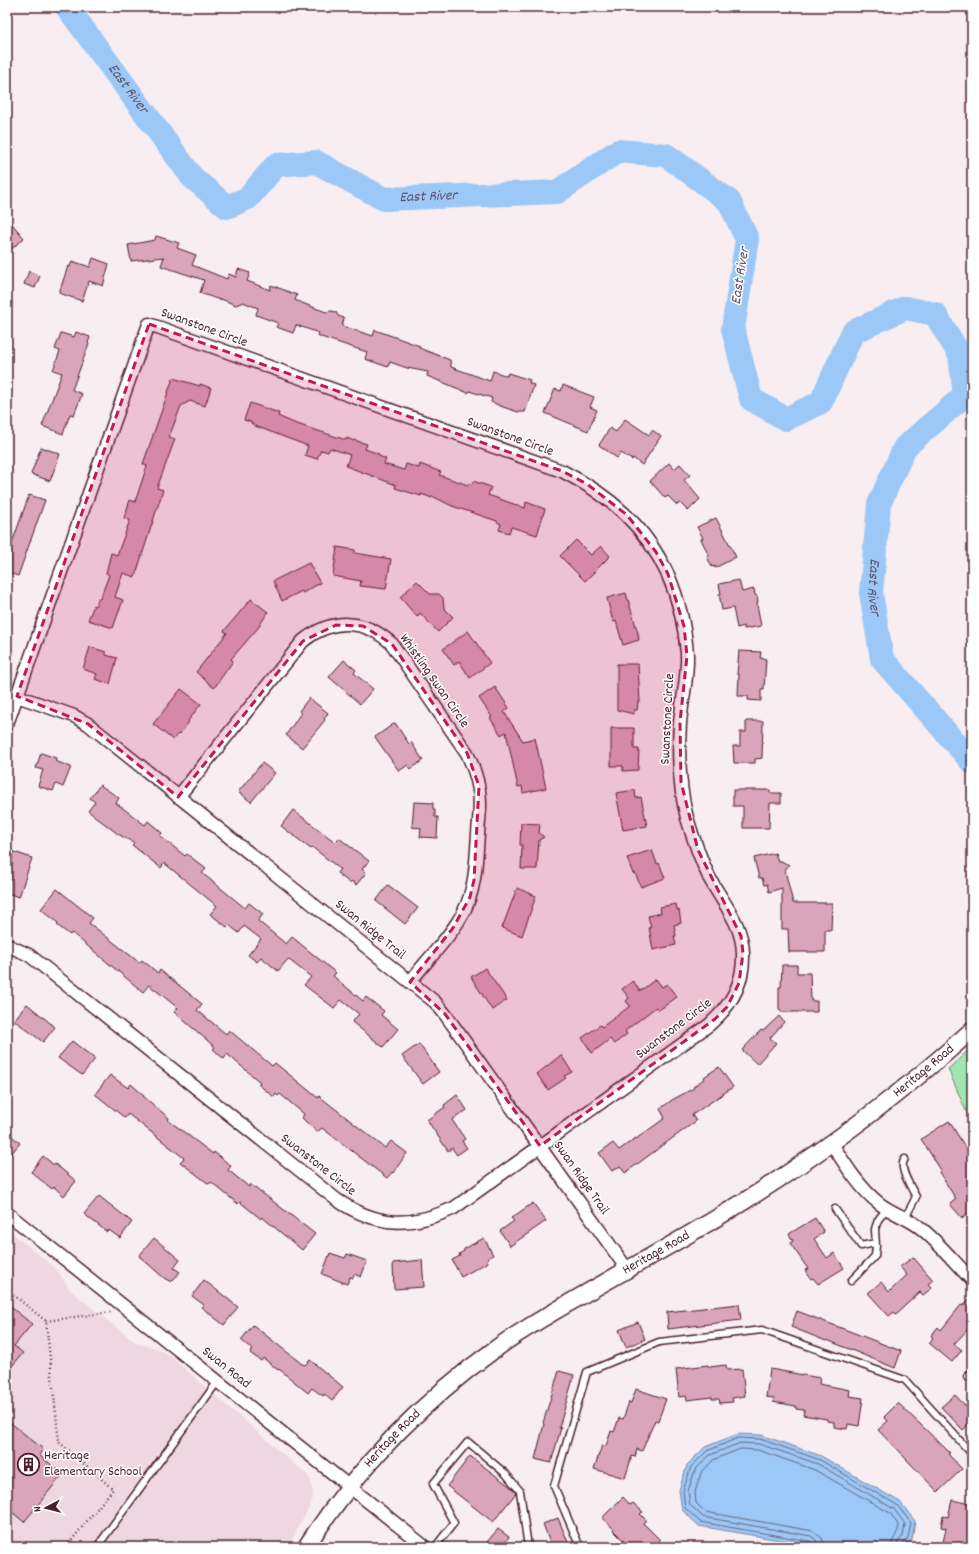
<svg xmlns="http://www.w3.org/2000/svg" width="979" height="1554" font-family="Dekko,sans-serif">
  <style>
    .built { fill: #efd7e1 }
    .green { fill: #a1e5b0; stroke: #76826e }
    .water { fill: #9bc8f6; stroke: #7b84a5 }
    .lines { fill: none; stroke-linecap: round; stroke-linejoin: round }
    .shore { stroke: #6a637c; stroke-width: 1 }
    .river { stroke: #9bc8f6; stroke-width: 24 }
    .building { fill: #daa4bb; stroke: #4a1f2b }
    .lane-casing { stroke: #4a1f2b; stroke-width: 9 }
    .street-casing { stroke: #4a1f2b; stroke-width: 15 }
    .secondary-casing { stroke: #4a1f2b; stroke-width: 19 }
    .path { stroke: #4a1f2b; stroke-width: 2.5; stroke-dasharray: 1 3; stroke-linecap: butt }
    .lane { stroke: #fff; stroke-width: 6 }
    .street { stroke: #fff; stroke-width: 12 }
    .secondary { stroke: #fff; stroke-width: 16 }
    .marked { fill: #c2185b; fill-opacity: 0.2; stroke: #c2185b; stroke-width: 3; stroke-dasharray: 8 5; stroke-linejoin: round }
    .labels { text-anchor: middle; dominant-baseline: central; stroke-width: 3; stroke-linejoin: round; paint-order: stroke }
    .street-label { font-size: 14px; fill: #4a1f2b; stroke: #fff }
    .poi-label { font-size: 14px; fill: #4a1f2b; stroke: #fff; text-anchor: start }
    .water-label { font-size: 15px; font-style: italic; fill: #625268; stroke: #fff }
  </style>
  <rect width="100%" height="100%" fill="#f8edf1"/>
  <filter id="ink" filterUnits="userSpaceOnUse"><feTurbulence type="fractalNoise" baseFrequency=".025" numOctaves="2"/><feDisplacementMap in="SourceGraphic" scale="8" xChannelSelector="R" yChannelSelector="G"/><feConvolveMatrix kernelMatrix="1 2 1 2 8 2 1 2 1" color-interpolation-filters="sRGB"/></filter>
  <g filter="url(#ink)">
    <path class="built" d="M7,1229L54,1267L60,1274L70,1290L131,1339L139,1344L156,1348L169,1355L307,1475L311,1481L313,1495L310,1506L288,1547H7Z"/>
    <path class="green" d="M972,1047V1125L948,1069Z"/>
    <path class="water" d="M738,1434L761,1435L821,1456L900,1502L915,1521L912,1540L905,1547H820L699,1526L682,1510L679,1490L687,1465L705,1447Z"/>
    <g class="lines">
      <path class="shore" d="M813,1547V1543L809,1541L700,1522L685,1508L683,1491L691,1467L707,1451L738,1438L760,1439L820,1460L897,1505L911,1523L908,1538L903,1543V1547
        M818,1547L816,1540L811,1536L703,1517L690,1505L688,1491L695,1470L710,1455L740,1443L759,1444L818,1464L894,1509L905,1524L903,1536L898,1542L897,1547
        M824,1547L822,1538L813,1531L705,1512L696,1503L695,1492L701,1473L713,1460L740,1449L758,1450L815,1470L890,1513L899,1526C898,1534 892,1539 891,1547"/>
      <path class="river" id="s1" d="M67,7L192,177L227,207L248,198L276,165L316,162L384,199L557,192L618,151L666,155L729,201L747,239L733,329L751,399L786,419L821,402L853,332L905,308L935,314L960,355L965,395L905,447L879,504L871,593L882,659L972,762"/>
    </g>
    <path class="building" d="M7,218L24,238L7,253Z
      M156,236L179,243L177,248L196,255L192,265L227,279L229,274L236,277L238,269L250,273L247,281L270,290L271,285L297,295L295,300L302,303L326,312L331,311L336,312L338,316L344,318L342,326L373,336L375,330L420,346L419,348L450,360L451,367L490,381L493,371L507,376L508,373L530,380L529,383L534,385L525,412H518L503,407L491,402L492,398L469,391L468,393L447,384L427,376L428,372L407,368L390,362L388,367L365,359L367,352L318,336L319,333L296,325L293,333L276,327L278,323L256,315L258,308L243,302L236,305L221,299L220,300L200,293L204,280L161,266L164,257L131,261L128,245L155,240Z
      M93,258L109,264L103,286L89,281L82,301L59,293L68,266L70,267L72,261L90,267Z
      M29,271L40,276L35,288L24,284Z
      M76,332L90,337L88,343L89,344L72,390L82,394L74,415L70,414L63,434L42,426L62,373L53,370L60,351L55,349L61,333L74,337Z
      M173,378L200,386V384L211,388L205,406L190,401L181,406L169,437L175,439L157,488L163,490L135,577L123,573L115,597L123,600L113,628L88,620L94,605H96L98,599H100L109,575L106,573L111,553L117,555L130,520L124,518L130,500L135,502L147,466L143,464Z
      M563,385L594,397L590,407L597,410L588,431L545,413L555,389L561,391Z
      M250,403L279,413L278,416L294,423L346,440L347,438L354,441V440L367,444L365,449L379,454V456L386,459L384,464L404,470L406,464L419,468L420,464L441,472L439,475L468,485L469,483L472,484L473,481L491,487L488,495L525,508L526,502L545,509L537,535L511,527L509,533L499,530L501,524L497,522V521L452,506L432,496V498L421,494V496L395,488L396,485L346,466L350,455L330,448L328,452L321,450L317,459L305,455L308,446L255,426L251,423V422L244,420Z
      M625,419L649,435L652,430L661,436L642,465L633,458L632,460L621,453L617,458L599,445L610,428L616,432Z
      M41,447L60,454L50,481L31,474Z
      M669,463L674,469L680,464L690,475L684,480L700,499L688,511L680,503L677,505L668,496L665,498L650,481Z
      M29,495L45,500L18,576L7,572V545L11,546Z
      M716,518L736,557L715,568V566L712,567L707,557L709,556L701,539L703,538L697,527Z
      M576,540L591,555L601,546L610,556L585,581L560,556Z
      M337,547L355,550V553L391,559L386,589L360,586L361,581L333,576Z
      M309,563L320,583L303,593L302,591L282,601L273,581Z
      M739,580L742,592L754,589L755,595L757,596L758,601L757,604L761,626L744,629V626L737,628L733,608L722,610L719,594H721L719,584Z
      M417,581L430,594H439L443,598L444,608L453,617L438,632L420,613L417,617L400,597Z
      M626,593L638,633L639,640L623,645L616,621L613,622L607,598Z
      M251,599L268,612L258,628L231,659L233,661L214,688L196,672L227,633L224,631Z
      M468,631L490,663L470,678L459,661L454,665L443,649Z
      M90,647L106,652V655L117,658L110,684L95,679L97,674L83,669Z
      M739,651L761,652L760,658L766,659L764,689H761V701L748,700V696H738L739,674H737Z
      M344,660L356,670L354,673L373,689L360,704L329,677Z
      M617,664H638L640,702H638L637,710H634V714L617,710Z
      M495,687L509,708L504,712L523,741L535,738L546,788L523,793L522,786L518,787L506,732L501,735L490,718L492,717L479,698Z
      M181,689L201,704L188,721L189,722L179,735L178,734L173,740L153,724Z
      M309,698L328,713L324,719L325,720L302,748L286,735L301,713L299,711Z
      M746,721H763L762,758L755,759V763H734L733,746H740V732H746Z
      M395,723L409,744L411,742L423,760L411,769L408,765L399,771L375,737Z
      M611,728H634V749H639L638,770L623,771V766H611Z
      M41,753L56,758L55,761L71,767L63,787L56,784L53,791L38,786L43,770L36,768Z
      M262,763L275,773L251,802L238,792Z
      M100,785L119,798L116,803L145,825L148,821L162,833L160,836L185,856L187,854L206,869L202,873L245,908L249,903L263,914L258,921L286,944L292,937L336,973L333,976L363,1001L366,997L384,1011L381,1015L398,1029L383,1047L352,1022L359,1014L341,1000L334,1008L304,985L311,977L288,959L278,971L261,957L257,962L248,955L261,939L244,926L239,933L229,925L227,927L210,914L217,906L164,863L161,868L132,845L134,843L118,834L88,811L95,802L90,798Z
      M635,790L636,798L641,797L647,826L623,830L616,793Z
      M733,790H770V793H781V803H770L769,828H743V806H733Z
      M414,802L433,803V809H435V817H438L437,838L420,837L421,828L412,827Z
      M293,810L335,842L339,838L369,861L362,869L366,873L356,885L352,881L350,883L337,873L340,869L312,847L311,849L281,826Z
      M521,823L540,824L539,833L544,837L539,840L537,869H521L522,845H520Z
      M652,850L657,864L659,863L665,878L641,887L635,873L633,874L627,858Z
      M11,851L32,858L19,897L7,893V861Z
      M775,853L778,861H781L789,865L785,870L793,903H832L831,930H825V952H789L788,929H782V888L769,892L767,884L764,885L762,878H759L754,858Z
      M388,885L418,908L405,924L376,901Z
      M517,888L536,896L522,936L502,928Z
      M57,889L93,918L89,923L140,963L142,960L158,973L160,970L202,1004L197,1010L226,1034L229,1030L272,1066L275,1063L318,1098L319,1096L385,1148L391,1141L407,1153L393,1173L392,1172L387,1178L322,1128L317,1132L302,1118L304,1114L280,1094L278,1096L276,1094L274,1097L258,1084L260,1082L227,1054L224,1059L213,1049L215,1047L174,1012L178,1008L158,992L149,985L143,992L72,933L70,935L57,925L58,923L41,909Z
      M676,904L677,910H679L681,923L674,925L676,936H674L676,945L653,950L649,927H651L648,916L661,913L660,907Z
      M782,965H797V973H810L811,1001H817V1012H781V1010H779V987H781Z
      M485,968L507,1000L492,1010L471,977Z
      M656,979L662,987L667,984L677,997L659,1010L656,1007L625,1031L627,1034L618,1041L614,1044L610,1039L592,1053L582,1038L600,1025L602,1027L630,1006L626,1001L629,998L622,989L633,981L640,991Z
      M27,1004L55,1027L43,1042L14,1020Z
      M779,1016L784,1022L770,1038L776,1043L757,1064L742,1050L761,1030L763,1031Z
      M72,1041L95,1059L82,1075L58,1058Z
      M419,1044L439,1072L423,1084L402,1056Z
      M561,1055L572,1072L564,1076L566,1078L548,1090L537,1074Z
      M719,1067L733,1087L692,1115L696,1121L625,1173L620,1166L612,1171L599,1153L613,1143L619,1150L636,1138V1139L665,1118L660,1109L672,1100L694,1088L693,1087L705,1078L704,1077Z
      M110,1075L128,1088L131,1084L140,1092L144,1095L143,1096L169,1118L168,1120L213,1154L214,1152L231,1166L228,1170L249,1187L250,1184L261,1193V1192L315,1234L302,1250L262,1217L261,1219L240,1202L238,1204L211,1182L209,1184L180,1162L184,1158L128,1114L125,1118L95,1094Z
      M457,1095L467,1110L452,1120L465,1139L462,1141L467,1148L457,1155L452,1148L448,1151L427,1120L445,1107L444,1105Z
      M949,1121L972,1158V1209L962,1218L950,1204L956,1199L939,1172L941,1170L921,1139Z
      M7,1132L20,1143L7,1159Z
      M43,1156L54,1165L55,1164L76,1181L64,1196L54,1187L52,1189L31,1172Z
      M99,1196L132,1222L120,1238L109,1230L107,1232L84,1214Z
      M533,1203L546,1221L510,1246L500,1231L514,1221L511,1218Z
      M815,1218L824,1232L814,1239L827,1258L834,1253L844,1268L818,1284L813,1278L811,1279L805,1270L808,1269L790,1243L793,1241L789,1234Z
      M154,1238L180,1260L174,1268L180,1272L171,1282L164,1278L139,1256Z
      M484,1238L493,1255L487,1259L488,1262L461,1277L452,1260L460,1256L459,1254L464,1251V1249Z
      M330,1253L345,1258L347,1254L367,1261L361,1277L354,1274L353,1278L350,1277L347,1284L322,1274Z
      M913,1257L933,1280L928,1284L932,1288L923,1295L920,1292L896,1314L894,1312L889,1316L868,1293L881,1282L889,1292L907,1275L900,1267Z
      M422,1260L424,1287L394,1289L393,1263Z
      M204,1280L238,1307L224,1325L201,1307L204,1305L192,1296Z
      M972,1296V1325L954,1344L962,1350L952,1362L929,1343L933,1338L931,1336L938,1327L941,1330L961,1305L963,1306Z
      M7,1304L32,1324L14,1346L23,1353L7,1372Z
      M739,1304L741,1320L668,1329L667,1312Z
      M797,1311L901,1351L895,1368L827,1340L826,1341L791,1327Z
      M638,1322L645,1339L626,1347L619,1330Z
      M253,1325L302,1364L305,1365L310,1360L343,1387L332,1401L324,1394L323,1396L312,1388L308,1393L279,1369L278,1370L263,1358L261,1361L250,1353L253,1350L241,1340Z
      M708,1365L709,1367L726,1365L727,1370L742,1369L745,1396L732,1398L733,1402L720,1403L719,1399H712V1397L687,1400L686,1396L679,1397L676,1369Z
      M770,1369L820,1378L819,1384L850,1390L849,1396L863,1398L859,1426L848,1424L847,1429L834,1427V1422L827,1421V1419L803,1415L804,1410L796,1409V1406L773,1402L774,1398L766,1397Z
      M559,1371L574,1375L559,1428H561L551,1463L535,1459L544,1424L543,1423Z
      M636,1389L666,1399L658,1421L655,1420L642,1451L637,1449L635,1457L632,1456L625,1478L594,1469L602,1445L606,1446L611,1431L614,1432L619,1418L623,1419L629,1402L631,1403Z
      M955,1395L972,1413V1421L963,1430L941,1407Z
      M898,1403L946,1449L950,1453L948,1454L962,1469L938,1492L878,1430L888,1421L884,1417Z
      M7,1420L43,1449L39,1455L63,1474L24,1522L7,1508Z
      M470,1456L512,1488L516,1493L493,1522L447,1486Z
      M623,1497L630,1505L633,1503L643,1512L640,1514L646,1520L643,1523L660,1540L658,1542L663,1547H618L624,1541L613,1530L614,1529L602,1518Z
      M952,1500L972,1504V1547H942L946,1528L941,1527L943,1516L948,1517Z
      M558,1518L570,1547H552L543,1524Z
      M498,1529L509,1537L501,1547H493L487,1542Z"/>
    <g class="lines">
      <defs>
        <path id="lane" d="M905,1159C897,1167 912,1188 916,1197L905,1218
          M835,1209L861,1246L875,1243
          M851,1281L875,1256L876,1246L875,1229L878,1220L887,1208
          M967,1377L972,1372
          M97,1547L218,1381
          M435,1547L454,1523L433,1484L468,1442L506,1474L520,1491L528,1547
          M580,1547L554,1486L587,1372L659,1342L762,1330L905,1380L972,1454"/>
        <path id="street" d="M17,696L74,716L88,724L435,1002L445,1014L627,1269
          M7,724L149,324L562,471C609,495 645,525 668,575C679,600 685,627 687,654C688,678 682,700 680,723C678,755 679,787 687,818C693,838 700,858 709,877C722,902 743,924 743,954C744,983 730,1007 709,1025L454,1208C411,1228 377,1227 337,1200L29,955L7,945
          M178,797L303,641C332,618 364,618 392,644L467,753C472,764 476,774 478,785C482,801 479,818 478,834C476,861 476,887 464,911C453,934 426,961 410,982
          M832,1144C844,1163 861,1190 880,1204C893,1214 909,1218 922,1229C940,1244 955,1263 972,1280
          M7,1213L425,1547"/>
        <g id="secondary">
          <path id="s2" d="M306,1547C356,1470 419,1404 494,1350C521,1330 552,1313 581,1296C635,1265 690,1235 743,1202C825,1151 901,1094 972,1030"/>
        </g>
      </defs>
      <use href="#lane" class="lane-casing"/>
      <use href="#street" class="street-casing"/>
      <use href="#secondary" class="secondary-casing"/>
      <path class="path" d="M7,1290L46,1321L59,1442L113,1489L66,1547
        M46,1321L111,1312"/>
      <use href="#lane" class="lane"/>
      <use href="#street" class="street"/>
      <use href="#secondary" class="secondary"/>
    </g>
  </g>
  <path class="marked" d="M149,324L562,471L587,484L627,515L656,552L668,574L684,626L687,656L680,722L681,782L698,850L741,936L743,953L739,983L727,1007L715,1019L540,1146L445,1014L410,982L453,928L470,897L474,880L479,786L467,753L392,644L363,626L336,625L303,641L178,797L88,724L17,696Z"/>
  <defs>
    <symbol id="building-ring" viewBox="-11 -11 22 22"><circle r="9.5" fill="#fff" stroke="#4a1f2b" stroke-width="1.5"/><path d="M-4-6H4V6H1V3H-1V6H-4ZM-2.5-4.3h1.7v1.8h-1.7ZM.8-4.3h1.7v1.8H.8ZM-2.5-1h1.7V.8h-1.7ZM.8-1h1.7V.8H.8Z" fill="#4a1f2b"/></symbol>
  </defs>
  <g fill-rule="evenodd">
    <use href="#building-ring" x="16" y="1452" width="25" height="25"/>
  </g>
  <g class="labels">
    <g class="street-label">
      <text transform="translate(204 328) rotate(20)">Swanstone Circle</text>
      <text transform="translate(510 437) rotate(20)">Swanstone Circle</text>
      <text transform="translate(434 681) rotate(55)">Whistling Swan Circle</text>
      <text transform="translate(668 719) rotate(-87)">Swanstone Circle</text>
      <text transform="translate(370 930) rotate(39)">Swan Ridge Trail</text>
      <text transform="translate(674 1029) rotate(-37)">Swanstone Circle</text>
      <text stroke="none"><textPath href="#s2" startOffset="787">Heritage Road</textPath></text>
      <text transform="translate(318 1165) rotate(38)">Swanstone Circle</text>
      <text transform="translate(581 1178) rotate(55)">Swan Ridge Trail</text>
      <text stroke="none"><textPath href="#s2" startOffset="463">Heritage Road</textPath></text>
      <text transform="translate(226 1368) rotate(39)">Swan Road</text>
      <text stroke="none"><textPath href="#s2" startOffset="139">Heritage Road</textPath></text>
    </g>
    <g class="poi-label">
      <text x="44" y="1456">Heritage<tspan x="44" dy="16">Elementary School</tspan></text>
    </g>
    <g class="water-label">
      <text stroke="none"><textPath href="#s1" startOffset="102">East River</textPath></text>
      <text stroke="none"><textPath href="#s1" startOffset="485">East River</textPath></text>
      <text transform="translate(741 276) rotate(-81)">East River</text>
      <text stroke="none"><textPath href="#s1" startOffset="1577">East River</textPath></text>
    </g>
  </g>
  <rect width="979" height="1554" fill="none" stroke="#fff" stroke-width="24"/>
  <rect x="12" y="12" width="955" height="1530" fill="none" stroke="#4a1f2b" stroke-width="1.5" filter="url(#ink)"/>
  <g transform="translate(46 1508) rotate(263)" stroke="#ffffff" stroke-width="3" paint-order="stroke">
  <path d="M0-3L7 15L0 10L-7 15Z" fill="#4a1f2b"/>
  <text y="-6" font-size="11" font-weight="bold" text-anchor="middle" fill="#4a1f2b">N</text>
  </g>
</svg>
